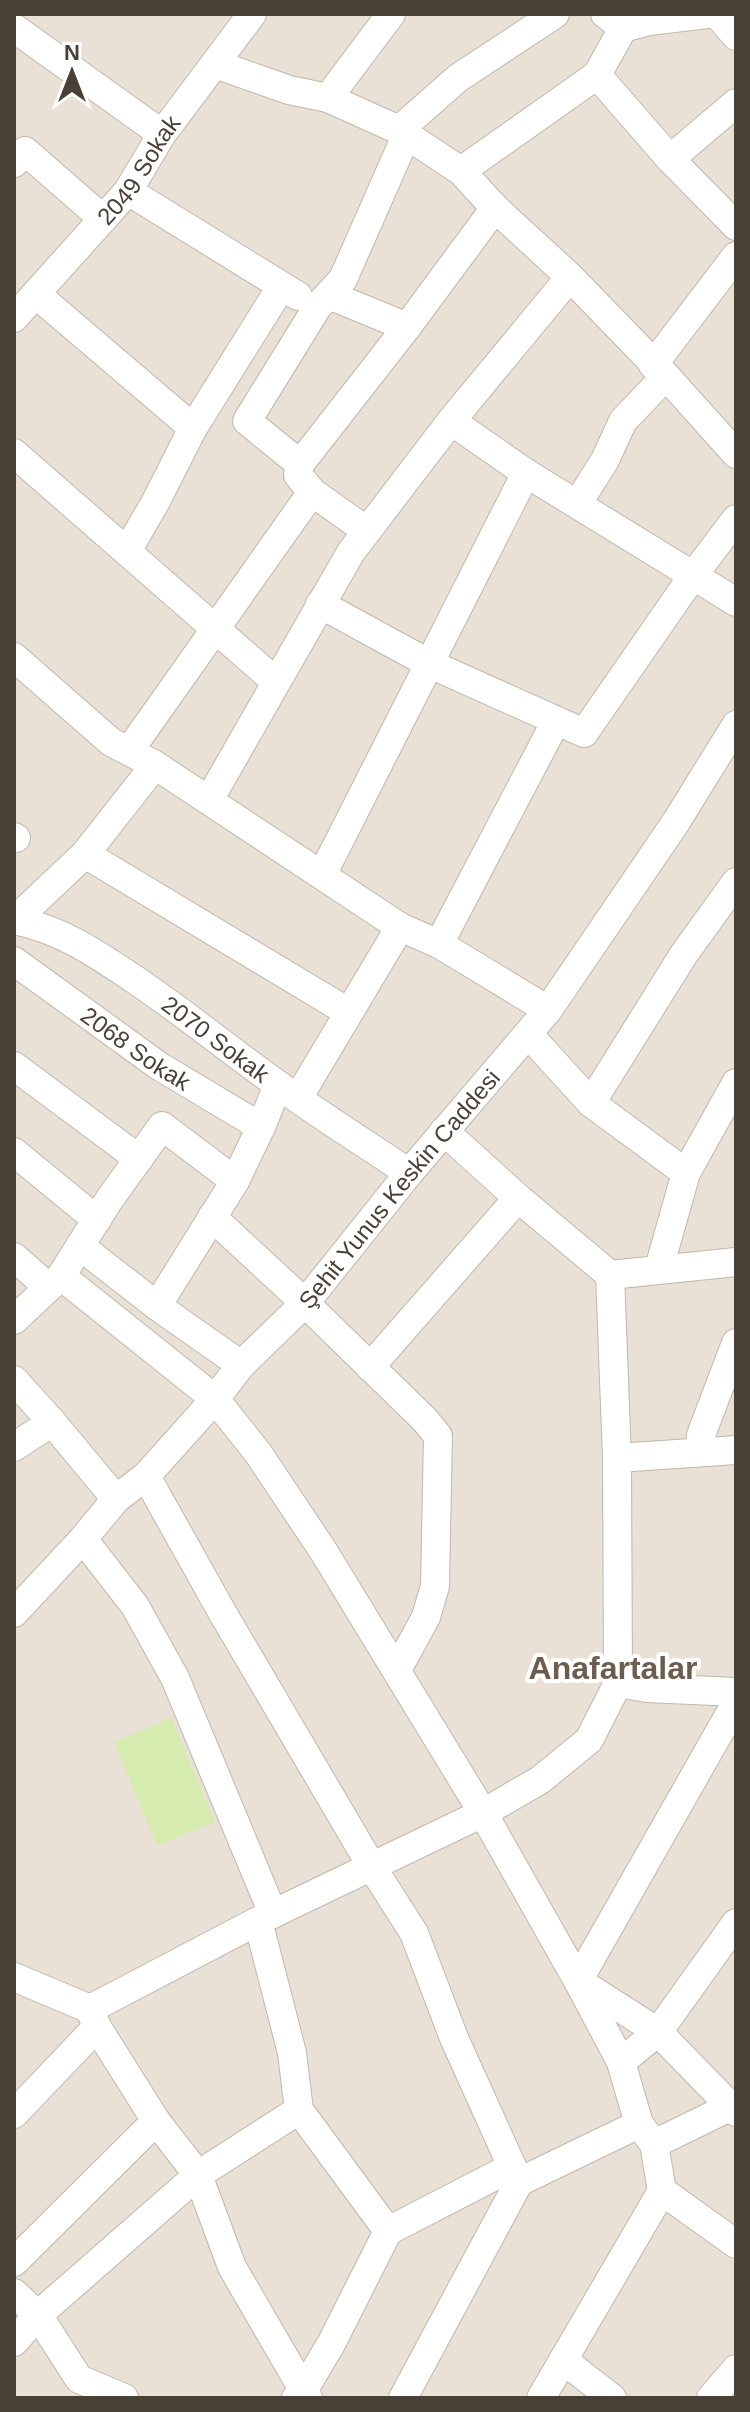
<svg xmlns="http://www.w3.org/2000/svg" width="750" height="2412" font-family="Helvetica,sans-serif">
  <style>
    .residential { fill: #e9e1d6 }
    .green { fill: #d6ecae }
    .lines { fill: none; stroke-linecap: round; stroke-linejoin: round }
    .minor-casing { stroke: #c1b7aa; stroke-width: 30 }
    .minor { stroke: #fff; stroke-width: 28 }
    .labels { text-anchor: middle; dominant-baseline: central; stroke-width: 8; stroke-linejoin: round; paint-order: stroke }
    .street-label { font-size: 24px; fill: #494036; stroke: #fff }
    .district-label { font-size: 32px; font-weight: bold; fill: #6d5d4d; stroke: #fff }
  </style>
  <rect width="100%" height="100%" fill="#f5f0e8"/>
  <path class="residential" d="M14,14H736V2398H14Z"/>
  <path class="green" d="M171,1718L215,1822L157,1845L114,1742Z"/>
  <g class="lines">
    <defs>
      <g id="minor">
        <path d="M605,14L623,28L649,21L707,14"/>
        <path d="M717,14L736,36"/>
        <path d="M14,28L162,134"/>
        <path d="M215,64L289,90L328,98L399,130L461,171L495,208L570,277L666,376L736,454"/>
        <path d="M597,75L670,159L736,226"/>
        <path d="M328,98L391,14"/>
        <path d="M399,130L458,78L555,14"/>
        <path d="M670,159L736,103"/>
        <path d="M14,163L25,151L103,219"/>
        <path d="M461,171L597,75L623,28"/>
        <path d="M128,191L298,296"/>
        <path d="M37,295L193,428"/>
        <path d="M329,295L407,327"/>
        <path id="s1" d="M14,318L128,191L162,134L252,14"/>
        <path d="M653,365L736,256"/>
        <path d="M451,421L526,473L736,602"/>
        <path d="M14,453L275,681"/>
        <path d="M300,464L247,421L318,306L343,279L406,136"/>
        <path d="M578,503L605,460L623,421L666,376"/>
        <path d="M367,531L312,492L298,475L300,464L407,327L495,208"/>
        <path d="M127,551L155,503L193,428L281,287"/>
        <path d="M320,604L428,663L584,733L692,577L736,519"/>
        <path d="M14,657L111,742L155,765L400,927L439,944L548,1010"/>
        <path d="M129,751L312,492"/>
        <path d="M209,800L351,552L451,421L570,277"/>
        <path d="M14,837L16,838"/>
        <path d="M85,854L348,1012"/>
        <path d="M322,875L526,473"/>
        <path id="s2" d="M14,920C60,929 95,953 134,979C183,1012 228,1049 277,1084C319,1115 365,1143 409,1173"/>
        <path d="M14,921L85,854L155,765"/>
        <path d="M439,944L556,721"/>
        <path id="s3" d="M14,961L159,1066L261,1127"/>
        <path d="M529,1035L591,1103L686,1173"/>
        <path d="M14,1066L139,1159"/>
        <path d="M298,1098L400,927"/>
        <path d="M591,1103L684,954L736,882"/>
        <path d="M14,1152L97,1220"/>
        <path d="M212,1217L305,1303L425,1420L438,1436L435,1586L426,1617L397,1670"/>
        <path d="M80,1246L157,1306L241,1365"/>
        <path d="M14,1257L48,1287"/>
        <path d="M659,1268L686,1173L736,1083"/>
        <path d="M610,1275L736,1262"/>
        <path d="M61,1276L215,1399L258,1453L324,1552L483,1813L578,1981L621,2062L639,2124L654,2144L662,2191L736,2244"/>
        <path d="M157,1306L235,1181L261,1127L278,1085"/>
        <path d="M14,1320L61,1276L109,1200L162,1126L235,1181"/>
        <path d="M370,1367L518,1198"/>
        <path d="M14,1380L52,1422L116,1499"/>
        <path d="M14,1447L52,1422"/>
        <path d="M700,1452L701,1435L736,1343"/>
        <path d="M617,1458L736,1450"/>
        <path d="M146,1476L222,1612L372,1867L414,1933L454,2038L519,2182L403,2398"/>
        <path d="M83,1539L135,1606L175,1678L273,1914"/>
        <path id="s4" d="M14,1613L83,1539L116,1499L146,1476L215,1399L241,1365L305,1303L409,1173L548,1010L676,822L736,725"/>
        <path d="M618,1683L647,1688L736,1692"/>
        <path d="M736,1703L578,1981L658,2032L736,2112"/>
        <path d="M258,1921L292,2053L299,2110L388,2231L331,2344L303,2391L296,2398"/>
        <path d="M14,1977L90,2009L97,2027L156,2121L198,2175L232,2267L308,2398"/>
        <path d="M90,2009L258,1921L483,1813L540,1780L589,1740L618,1683L617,1458L610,1275L518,1198L444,1131"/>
        <path d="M621,2062L658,2032L736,1923"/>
        <path d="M14,2114L97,2027"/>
        <path d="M654,2144L736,2104"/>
        <path d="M519,2182L639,2124"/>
        <path d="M388,2231L512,2167"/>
        <path d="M14,2262L156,2121"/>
        <path d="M14,2293L38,2315L79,2379L124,2398"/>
        <path d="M14,2342L38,2315L198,2175L299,2110"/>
        <path d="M563,2360L612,2398"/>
        <path d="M541,2398L662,2191"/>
        <path d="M711,2398L736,2369"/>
      </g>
    </defs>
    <use href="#minor" class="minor-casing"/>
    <use href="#minor" class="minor"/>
  </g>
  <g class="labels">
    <g class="street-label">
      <text stroke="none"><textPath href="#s1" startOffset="194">2049 Sokak</textPath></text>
      <text stroke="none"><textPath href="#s2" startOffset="236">2070 Sokak</textPath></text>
      <text stroke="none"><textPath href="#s3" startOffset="150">2068 Sokak</textPath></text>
      <text stroke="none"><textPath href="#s4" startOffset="574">Şehit Yunus Keskin Caddesi</textPath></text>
    </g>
    <g class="district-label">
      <text x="613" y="1668">Anafartalar</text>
    </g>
  </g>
  <rect width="750" height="2412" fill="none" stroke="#494036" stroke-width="32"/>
  <g transform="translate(72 72)" stroke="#ffffff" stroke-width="6" paint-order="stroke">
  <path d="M0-6L14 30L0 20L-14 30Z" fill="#494036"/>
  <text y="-12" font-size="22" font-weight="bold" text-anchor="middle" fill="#494036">N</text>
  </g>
</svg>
